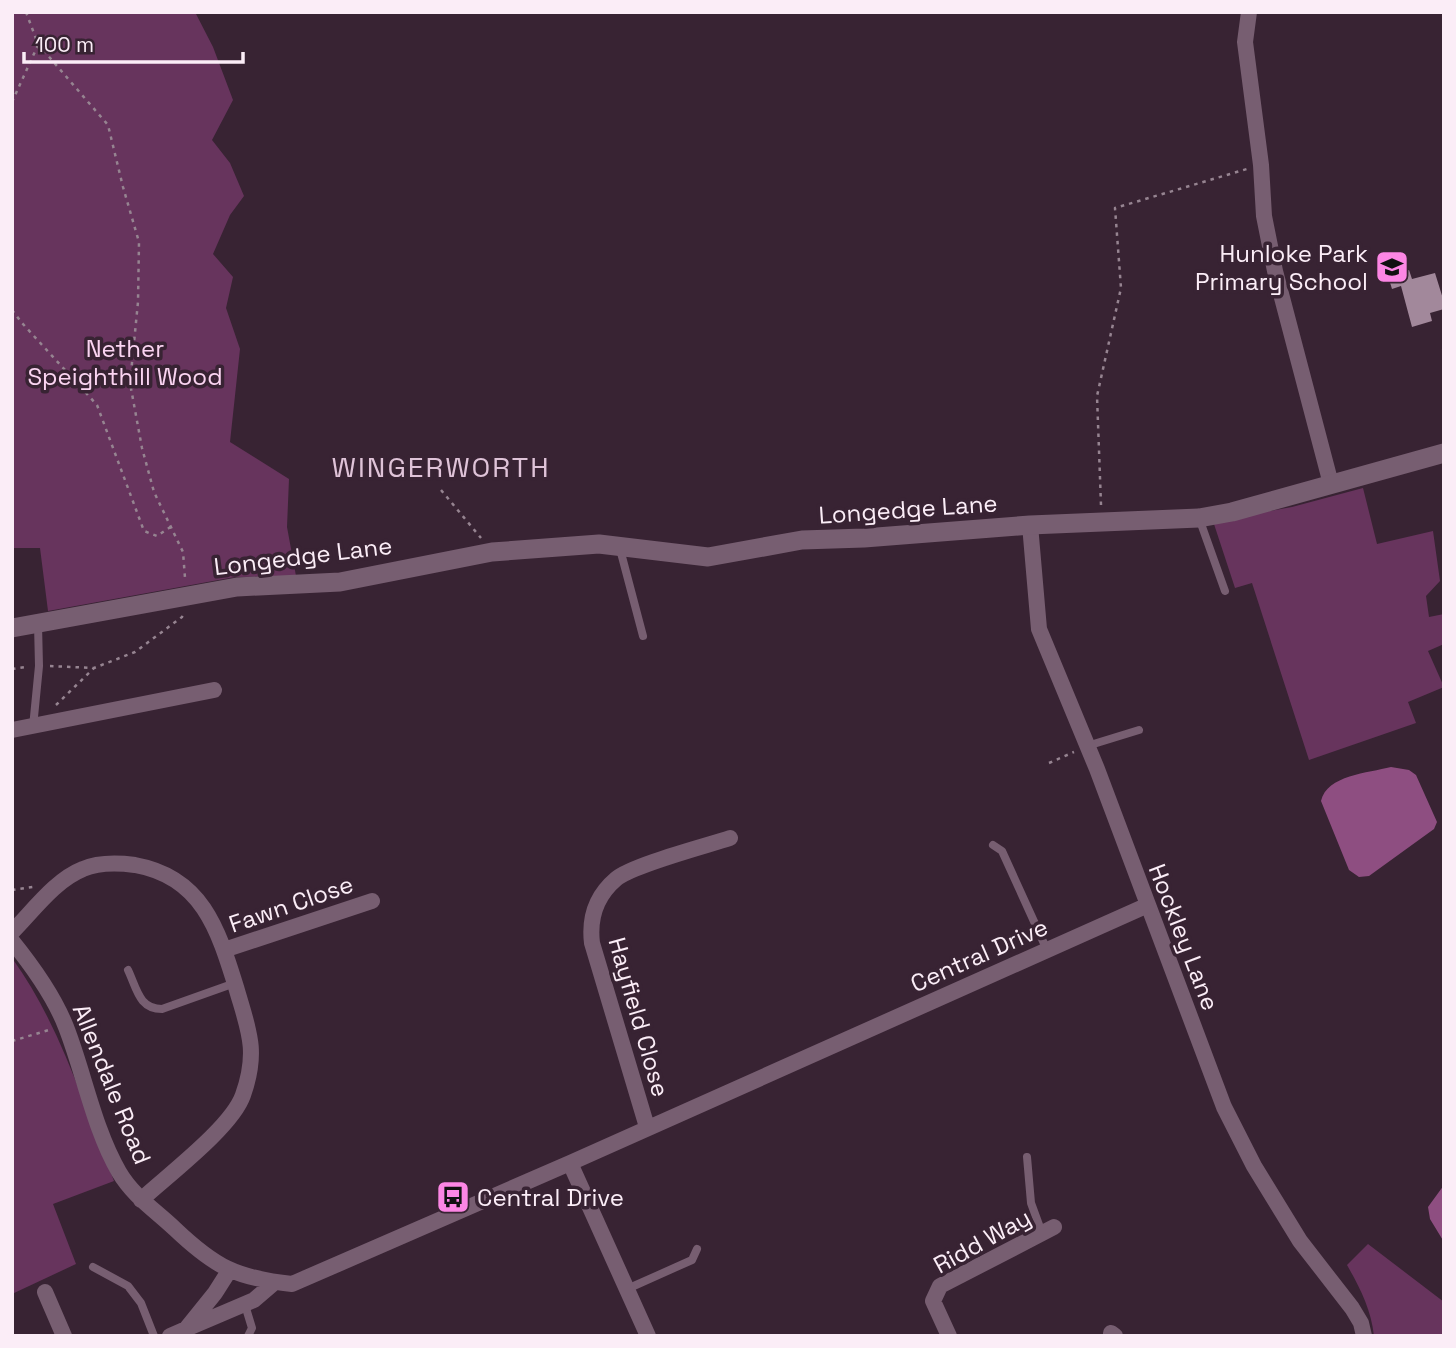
<svg xmlns="http://www.w3.org/2000/svg" width="1456" height="1348" font-family="'Space Grotesk',sans-serif">
  <style>
    .green { fill: #67345d }
    .water { fill: #8e4e81 }
    .building { fill: #a2889b }
    .lines { fill: none; stroke-linecap: round; stroke-linejoin: round }
    .path { stroke: #968491; stroke-width: 2.5; stroke-dasharray: 3.5 5; stroke-linecap: butt }
    .service { stroke: #775e71; stroke-width: 8 }
    .minor { stroke: #775e71; stroke-width: 16 }
    .tertiary { stroke: #775e71; stroke-width: 19 }
    .labels { text-anchor: middle; dominant-baseline: central; stroke-width: 7; stroke-linejoin: round; paint-order: stroke }
    .poi-label { font-size: 24px; fill: #fbedf7; stroke: #382333; text-anchor: end }
    .park-label { font-size: 24px; fill: #fad4f1; stroke: #382333 }
    .street-label { font-size: 24px; fill: #fbedf7; stroke: #382333 }
    .quarter-label { font-size: 28px; letter-spacing: 2px; fill: #dfc3d8; stroke: #382333 }
  </style>
  <rect width="100%" height="100%" fill="#382333"/>
  <path class="green" d="M12,12H195L213,47L233,100L212,140L230,163L244,196L230,215L213,254L233,277L226,308L240,349L230,442L289,479L287,527L296,576L235,577L48,611L40,548H12Z
    M1363,488L1377,544L1433,531L1440,581L1426,596L1429,617L1444,614V644L1428,651L1444,687L1408,702L1416,723L1309,760L1252,583L1235,588L1213,521L1292,507Z
    M12,958C60,1024 84,1106 114,1181L53,1204L76,1264L12,1294Z
    M1368,1244L1444,1302V1336H1374C1371,1309 1360,1288 1347,1265Z"/>
  <path class="water" d="M1391,767L1409,770L1416,775L1437,822L1434,829L1369,876L1359,877L1349,870L1321,801C1327,775 1368,773 1391,767Z
    M1444,1185V1242L1430,1219L1428,1207Z"/>
  <path class="building" d="M1409,270L1412,279L1435,273L1444,302V309L1430,313L1432,321L1412,327L1401,286L1392,289L1388,276Z"/>
  <g class="lines">
    <path class="path" d="M26,12L38,44L108,125L123,187L139,242L138,302L130,383L142,448L154,492L183,552L185,578
      M12,102L38,45
      M12,310L22,323L97,405L144,531L157,536L172,526
      M1443,349L1444,352
      M441,490L481,538
      M1101,505L1097,396L1121,288L1115,208L1247,169
      M50,666L94,668L135,652L182,617L183,612
      M12,669L26,667
      M56,705L94,668
      M1049,763L1074,752
      M12,890L33,887
      M12,1041L49,1030"/>
    <path class="service" d="M1199,518L1225,591
      M620,549L643,636
      M33,727L39,666L38,624
      M1087,746L1139,730
      M993,845L1002,851L1047,950
      M128,970C137,989 139,1009 162,1009L235,983
      M1027,1157L1031,1203L1042,1233
      M93,1267L128,1286L141,1303L154,1336
      M627,1289L692,1260L697,1249
      M245,1305L252,1328L248,1336"/>
    <path class="minor" d="M1249,12L1245,42L1261,165L1264,216L1275,271L1331,484
      M1030,525L1039,629L1097,769L1224,1107L1254,1166L1300,1241L1352,1308L1361,1323L1364,1336
      M12,730L214,690
      M12,932C33,911 55,880 83,869C99,862 119,863 135,865C202,877 218,929 236,987C248,1029 259,1050 243,1095C232,1127 168,1175 141,1200
      M12,941C33,967 54,996 66,1027C84,1073 94,1129 119,1172C133,1196 155,1210 175,1229C215,1267 236,1278 292,1284L570,1163L1148,905
      M224,950L372,901
      M647,1127L592,943C589,918 596,896 616,879C632,865 706,846 730,838
      M570,1163L648,1336
      M45,1292L64,1336
      M186,1329L254,1300L275,1282
      M1111,1333L1115,1336
      M170,1336L186,1329L215,1293L229,1271
      M949,1336L933,1301L940,1286L1054,1227"/>
    <path class="tertiary" d="M12,628L237,587L340,582L492,552L599,544L708,557L802,540L864,538L1030,525L1199,518L1232,512L1444,453"/>
  </g>
  <defs>
    <symbol id="school-square" viewBox="-11 -11 22 22"><rect x="-9" y="-9" width="18" height="18" rx="4" fill="#fc86e4" stroke="#382333"/><path d="M0-5L7-2L0 1L-7-2ZM-4 1L0 2.5L4 1V4Q0 6-4 4Z" fill="#111"/></symbol>
    <symbol id="bus-square" viewBox="-11 -11 22 22"><rect x="-9" y="-9" width="18" height="18" rx="4" fill="#fc86e4" stroke="#382333"/><path d="M-5-6H5V4H4V6H2V4H-2V6H-4V4H-5ZM-3.5-4V0h7V-4ZM-3.5 1.2v1.5H-2V1.2ZM2 1.2v1.5H3.5V1.2Z" fill="#111"/></symbol>
  </defs>
  <g fill-rule="evenodd">
    <use href="#school-square" x="1373" y="248" width="38" height="38"/>
    <use href="#bus-square" x="434" y="1178" width="38" height="38"/>
  </g>
  <g class="labels">
    <g class="poi-label">
      <text x="1368" y="253">Hunloke Park<tspan x="1368" dy="28">Primary School</tspan></text>
      <text x="477" y="1197" text-anchor="start">Central Drive</text>
    </g>
    <g class="park-label">
      <text x="125" y="348">Nether<tspan x="125" dy="28">Speighthill Wood</tspan></text>
    </g>
    <g class="street-label">
      <text transform="translate(908 509) rotate(-4)">Longedge Lane</text>
      <text transform="translate(303 556) rotate(-7)">Longedge Lane</text>
      <text transform="translate(291 904) rotate(-19)">Fawn Close</text>
      <text transform="translate(1184 937) rotate(69)">Hockley Lane</text>
      <text transform="translate(979 955) rotate(-24)">Central Drive</text>
      <text transform="translate(639 1017) rotate(74)">Hayfield Close</text>
      <text transform="translate(112 1084) rotate(68)">Allendale Road</text>
      <text transform="translate(982 1241) rotate(-29)">Ridd Way</text>
    </g>
    <g class="quarter-label">
      <text x="441" y="467">WINGERWORTH</text>
    </g>
  </g>
  <rect width="1456" height="1348" fill="none" stroke="#fbedf7" stroke-width="28"/>
  <path d="M24 52v10h219v-10" fill="none" stroke="#fbedf7" stroke-width="3.5"/>
  <text x="35" y="52" font-size="21" fill="#fbedf7" stroke="#382333" stroke-width="5" paint-order="stroke">100 m</text>
</svg>
